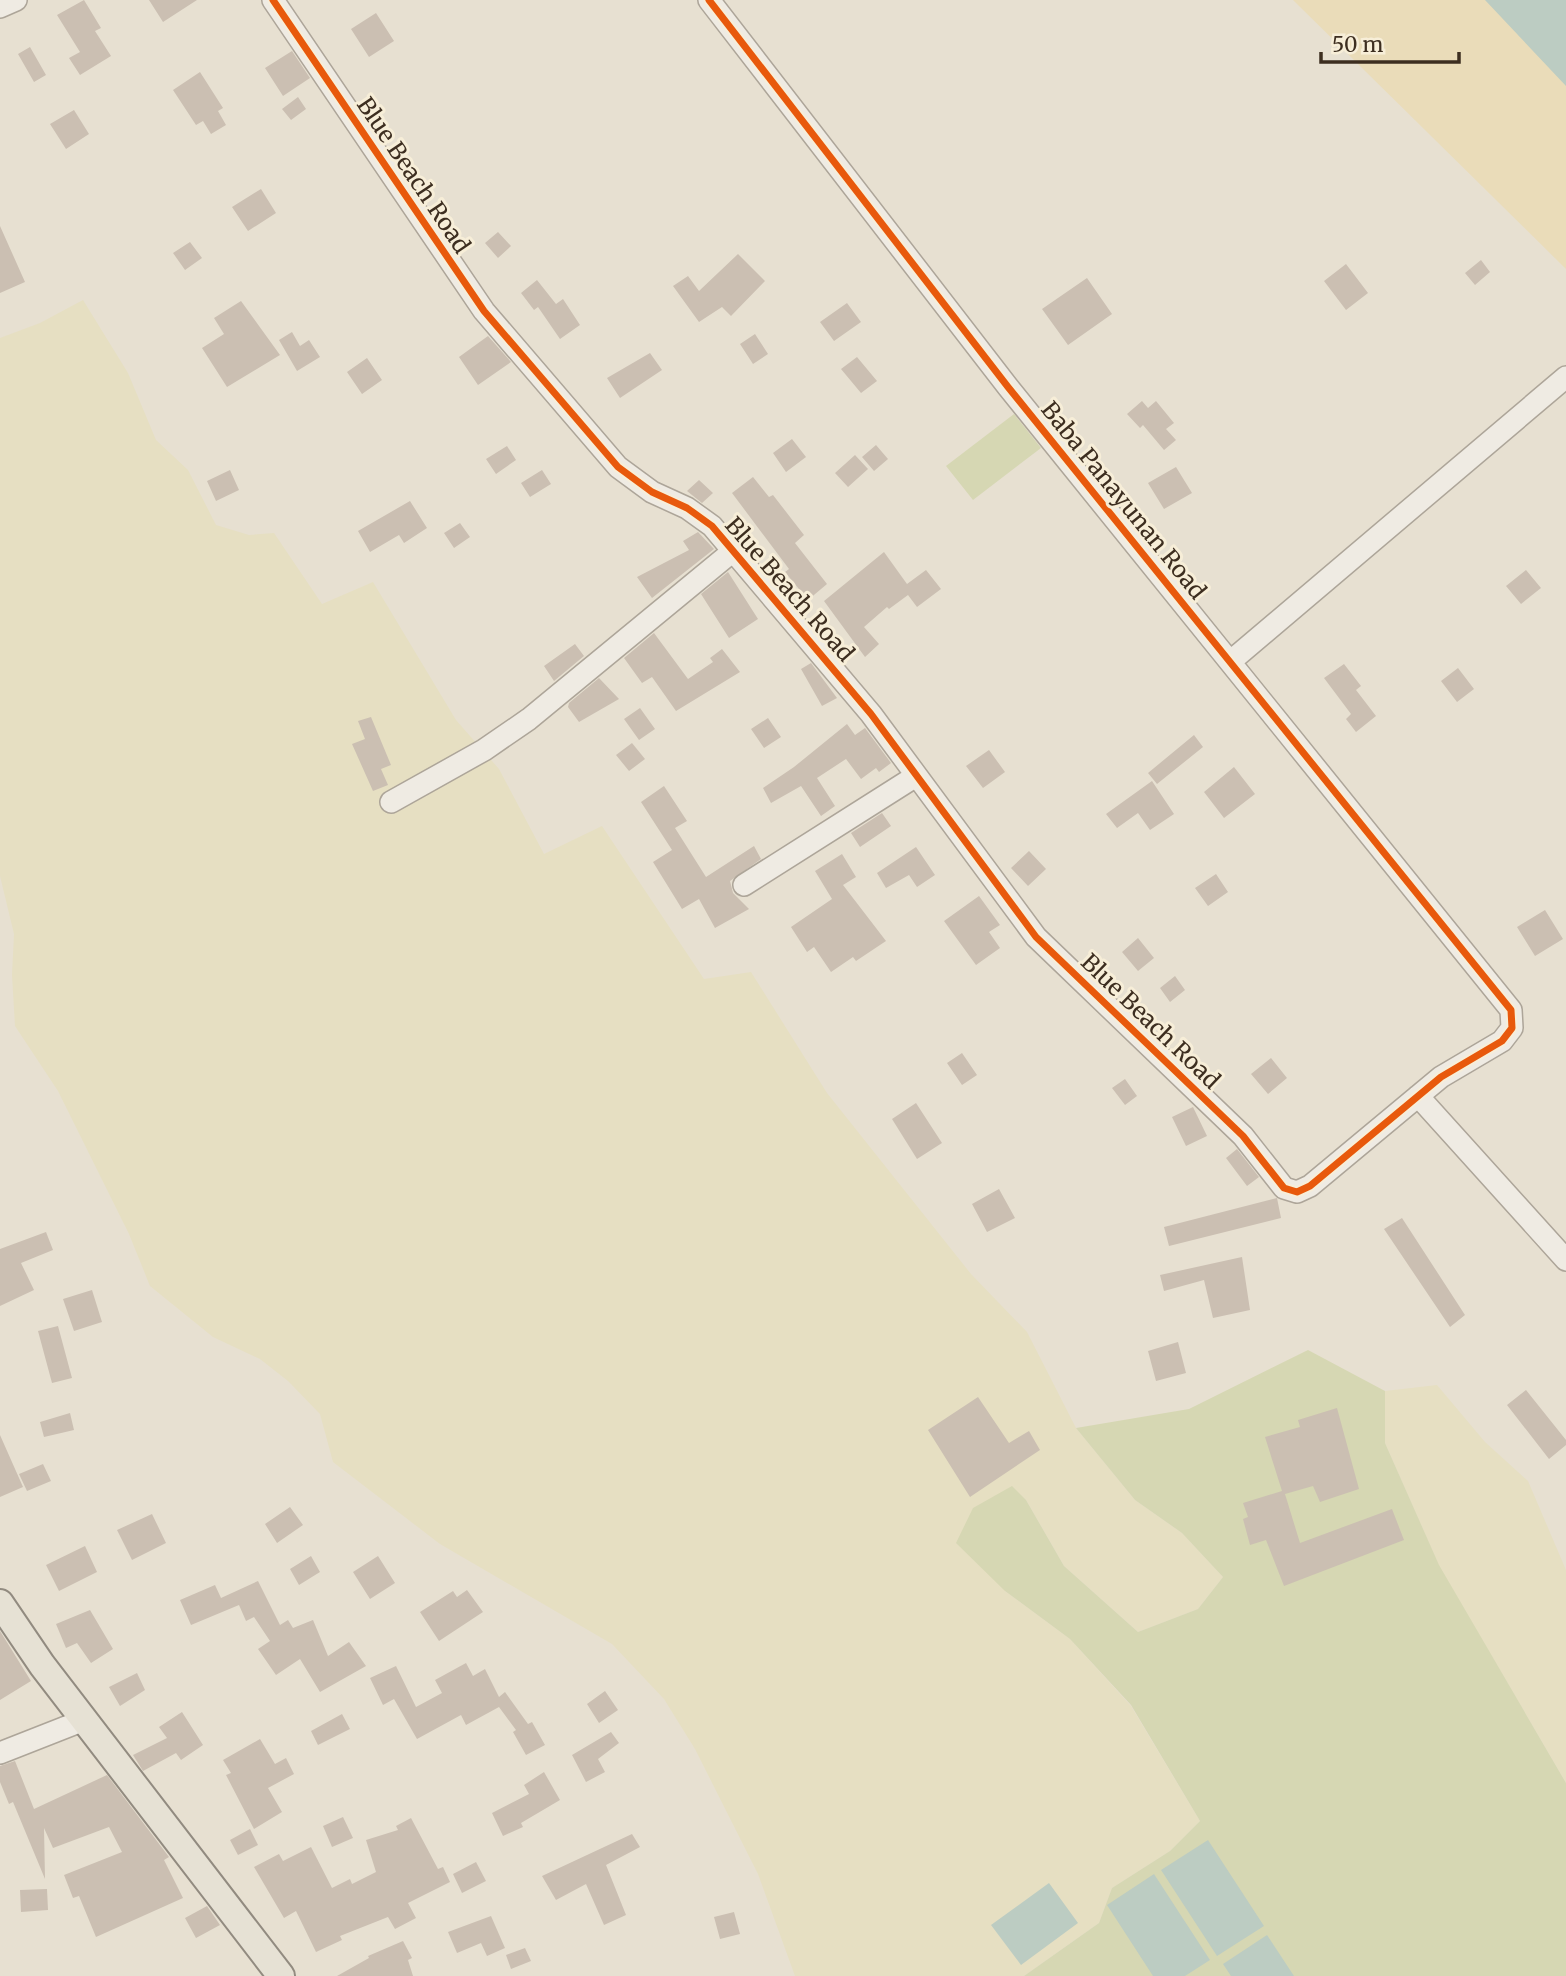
<svg xmlns="http://www.w3.org/2000/svg" width="1566" height="1976" font-family="Merriweather,serif">
  <style>
    .farmland { fill: #e6dfc2 }
    .green { fill: #d6d7b3 }
    .sand { fill: #eadcb9 }
    .water { fill: #bcccc2 }
    .building { fill: #cbbfb2 }
    .lines { fill: none; stroke-linecap: round; stroke-linejoin: round }
    .minor-casing { stroke: #ada599; stroke-width: 24 }
    .major-casing { stroke: #928b80; stroke-width: 30 }
    .minor { stroke: #efebe3; stroke-width: 21 }
    .major { stroke: #e6e1d4; stroke-width: 26 }
    .cycleway-casing { stroke: #f7eed8; stroke-width: 11 }
    .cycleway { stroke: #e8590c; stroke-width: 7 }
    .labels { text-anchor: middle; dominant-baseline: central; stroke-width: 6; stroke-linejoin: round; paint-order: stroke }
    .street-label { font-size: 23px; fill: #3d2e20; stroke: #f7eed8 }
  </style>
  <rect width="100%" height="100%" fill="#e7e0d1"/>
  <path class="farmland" d="M83,300L128,373L156,440L188,470L216,525L249,535L274,533L322,604L373,582L456,720L499,769L544,854L602,826L704,979L751,972L827,1093L971,1274L1027,1332L1076,1428L1135,1500L1182,1533L1223,1577L1198,1609L1138,1632L1064,1566L1026,1500L1005,1591L1070,1639L1131,1706L1200,1821L1170,1851L1112,1888L1099,1923L1024,1976H795L758,1874L695,1749L664,1699L612,1644L440,1544L333,1462L320,1414L288,1381L260,1359L213,1337L150,1286L129,1234L58,1091L15,1026L12,975L14,934L0,876V338L40,323Z
    M1437,1385L1485,1442L1528,1481L1566,1570V1783L1439,1566L1385,1443V1391Z"/>
  <path class="green" d="M1014,414L1041,448L973,500L946,466Z
    M1308,1350L1385,1391V1443L1439,1565L1566,1783V1976H1024L1099,1923L1112,1888L1170,1851L1200,1821L1131,1705L1070,1639L1005,1591L956,1543L973,1508L1012,1486L1026,1500L1064,1566L1138,1632L1198,1609L1223,1577L1182,1533L1135,1500L1076,1428L1189,1409Z"/>
  <path class="sand" d="M1293,0H1488L1566,84V269Z"/>
  <path class="water" d="M1485,0H1566V86Z
    M1208,1840L1264,1926L1217,1956L1161,1870Z
    M1154,1874L1210,1960L1185,1976H1153L1107,1905Z
    M1049,1883L1078,1923L1021,1965L991,1925Z
    M1267,1935L1294,1976H1231L1223,1964Z"/>
  <path class="building" d="M84,0L101,28L95,31L111,56L80,75L69,58L80,52L57,15Z
    M149,0H197L163,22Z
    M376,13L394,41L369,57L351,29Z
    M30,47L46,75L34,82L18,54Z
    M292,51L310,78L283,96L265,68Z
    M200,72L223,108L218,111L226,125L211,134L203,121L196,125L173,90Z
    M298,97L306,109L291,120L282,109Z
    M74,110L89,134L66,149L50,124Z
    M261,189L276,213L248,231L232,207Z
    M0,226L25,282L0,293Z
    M498,232L511,246L498,258L485,243Z
    M190,242L202,258L185,270L173,253Z
    M738,254L765,281L731,316L722,307L699,322L673,286L688,276L699,291Z
    M1481,260L1490,272L1475,285L1465,273Z
    M1346,264L1368,293L1346,310L1324,281Z
    M1087,278L1112,314L1068,345L1042,309Z
    M537,280L556,304L563,299L580,325L560,339L538,307L534,310L521,293Z
    M241,301L280,355L227,387L202,348L224,334L214,318Z
    M847,303L861,322L834,341L820,322Z
    M292,332L300,346L309,340L320,357L297,371L279,340Z
    M755,334L768,354L753,364L740,344Z
    M488,336L511,362L478,385L459,357Z
    M650,353L662,370L620,398L607,378Z
    M857,357L877,381L861,393L841,369Z
    M367,358L382,380L362,394L347,372Z
    M1142,401L1148,408L1156,401L1174,423L1166,429L1176,440L1164,450L1143,425L1140,428L1127,414Z
    M792,439L806,457L786,472L773,453Z
    M876,445L888,459L874,471L862,457Z
    M507,446L516,460L496,474L486,459Z
    M855,455L868,469L848,487L835,473Z
    M1176,467L1192,493L1164,509L1148,483Z
    M230,470L239,490L216,501L207,481Z
    M542,470L551,484L530,497L521,483Z
    M753,477L769,497L773,495L804,535L795,543L827,584L808,600L785,572L789,569L732,493Z
    M699,480L713,493L702,503L687,491Z
    M410,501L427,528L404,543L399,535L370,552L358,531Z
    M460,523L470,537L454,548L444,533Z
    M698,532L714,549L652,598L637,577L689,550L683,541Z
    M884,552L907,584L926,570L941,589L917,607L908,595L889,609L887,607L864,627L879,644L865,657L824,601Z
    M1526,570L1541,588L1521,604L1506,586Z
    M728,572L758,619L729,638L701,594Z
    M654,633L688,679L713,662L710,658L722,649L740,672L676,711L652,677L642,683L624,658Z
    M575,644L584,656L554,681L544,666Z
    M811,663L837,698L822,706L801,669Z
    M1344,664L1361,686L1356,690L1376,716L1356,732L1346,719L1351,714L1324,678Z
    M1458,668L1474,689L1457,702L1441,681Z
    M599,678L619,699L579,722L568,707L569,703Z
    M640,708L655,729L639,740L624,719Z
    M371,717L391,765L381,769L388,785L373,791L352,744L365,739L358,721Z
    M768,718L781,737L764,748L751,729Z
    M847,724L855,735L865,728L891,763L879,772L876,768L861,779L846,759L817,778L835,806L821,816L801,786L771,803L763,788L794,767Z
    M1194,735L1203,747L1157,784L1148,773Z
    M632,743L645,759L629,771L616,755Z
    M989,750L1005,772L983,788L966,766Z
    M1234,767L1255,794L1224,818L1204,792Z
    M1152,781L1174,814L1150,830L1138,813L1117,828L1106,814Z
    M664,786L687,821L675,828L706,877L754,846L761,859L730,881L733,893L749,909L715,928L699,899L682,909L653,862L672,850L641,802Z
    M882,813L891,826L860,847L851,833Z
    M916,847L935,875L917,887L909,875L886,888L877,873Z
    M1029,851L1046,869L1028,886L1011,868Z
    M842,854L856,877L843,885L886,941L856,961L853,957L831,972L814,947L807,952L791,927L832,899L815,871Z
    M1216,874L1228,892L1208,906L1195,888Z
    M979,896L1000,925L989,932L1000,948L976,965L944,921Z
    M1545,910L1563,939L1535,956L1517,927Z
    M1138,938L1154,958L1138,971L1122,952Z
    M1175,976L1185,990L1170,1002L1160,988Z
    M962,1053L977,1075L962,1085L947,1063Z
    M1271,1058L1287,1078L1268,1094L1251,1074Z
    M1125,1079L1137,1096L1125,1105L1112,1088Z
    M916,1103L942,1143L917,1159L892,1119Z
    M1193,1107L1207,1136L1186,1146L1172,1117Z
    M1237,1149L1259,1177L1247,1186L1226,1158Z
    M999,1189L1015,1218L987,1232L972,1204Z
    M1277,1198L1281,1218L1169,1246L1164,1227Z
    M1402,1218L1465,1315L1450,1327L1384,1229Z
    M46,1232L53,1250L21,1263L34,1290L0,1306V1249Z
    M1242,1257L1250,1310L1213,1318L1204,1280L1164,1291L1160,1275Z
    M92,1290L102,1322L74,1331L63,1299Z
    M58,1326L72,1378L52,1383L38,1331Z
    M1178,1342L1186,1373L1156,1381L1148,1351Z
    M1526,1390L1566,1440V1445L1549,1459L1507,1405Z
    M978,1397L1009,1443L1029,1431L1040,1450L970,1497L928,1430Z
    M1337,1408L1359,1489L1320,1502L1313,1486L1285,1494L1300,1543L1392,1509L1404,1540L1284,1586L1266,1540L1250,1545L1243,1519L1248,1517L1243,1503L1282,1491L1265,1437L1300,1427L1298,1420Z
    M70,1413L74,1430L44,1437L40,1422Z
    M0,1435L23,1487L0,1497Z
    M43,1464L51,1481L27,1491L19,1474Z
    M290,1507L303,1525L277,1543L265,1524Z
    M152,1514L166,1543L132,1560L117,1530Z
    M85,1546L97,1572L59,1591L46,1565Z
    M311,1556L320,1572L299,1585L290,1569Z
    M378,1556L395,1583L370,1599L353,1572Z
    M258,1581L280,1625L288,1620L293,1628L313,1620L328,1656L349,1642L366,1666L320,1692L300,1659L276,1675L258,1649L270,1641L254,1617L246,1621L239,1605L191,1625L180,1600L215,1585L221,1598Z
    M467,1590L483,1612L439,1641L420,1612L453,1591L457,1597Z
    M90,1610L113,1649L91,1663L77,1643L66,1648L56,1624Z
    M0,1631L31,1681L0,1700Z
    M466,1663L473,1676L485,1669L499,1697L505,1692L528,1724L532,1722L545,1745L526,1755L513,1732L516,1730L499,1707L466,1725L461,1715L417,1739L394,1699L383,1705L370,1678L396,1666L416,1707L442,1693L435,1680Z
    M137,1673L145,1690L120,1706L109,1687Z
    M605,1691L618,1710L599,1723L587,1704Z
    M182,1712L203,1745L181,1760L176,1753L143,1771L133,1755L167,1738L159,1727Z
    M342,1714L350,1729L318,1745L311,1731Z
    M611,1732L619,1743L598,1759L605,1772L586,1782L572,1755Z
    M260,1739L275,1764L286,1758L294,1774L268,1788L282,1812L254,1829L226,1775L231,1773L223,1760Z
    M15,1761L34,1809L107,1775L169,1857L164,1860L183,1898L96,1937L79,1896L73,1898L64,1875L122,1852L109,1827L53,1848L44,1828L45,1879L13,1802L9,1804L0,1782V1766Z
    M544,1772L560,1800L521,1823L523,1827L503,1836L492,1813L529,1794L524,1785Z
    M343,1817L353,1838L332,1847L323,1826Z
    M411,1818L438,1869L443,1867L450,1882L408,1903L416,1918L395,1929L388,1917L340,1936L342,1940L316,1952L296,1911L284,1918L254,1867L279,1854L283,1861L311,1847L332,1888L350,1879L352,1884L376,1872L366,1840L398,1830L396,1826Z
    M250,1829L258,1845L238,1855L230,1840Z
    M632,1834L640,1847L606,1865L626,1915L604,1925L586,1884L556,1900L542,1876Z
    M476,1862L486,1881L462,1893L453,1874Z
    M47,1889L48,1910L21,1912L20,1890Z
    M207,1906L220,1925L196,1938L185,1918Z
    M734,1912L740,1934L720,1939L714,1917Z
    M491,1916L505,1948L487,1956L481,1943L457,1953L448,1932Z
    M403,1941L412,1958L408,1960L413,1976H337L369,1958L368,1956Z
    M525,1948L531,1961L511,1969L506,1955Z"/>
  <g class="lines">
    <defs>
      <path id="minor" d="M273,0L484,311L618,467L652,492L687,508L712,526L871,714L1036,937L1243,1136L1284,1188L1297,1192L1310,1186L1441,1077L1502,1041L1512,1028L1511,1010L1008,387L709,0
        M0,7L16,0
        M1231,661L1566,377
        M391,802L484,750L529,719L733,551
        M744,885L916,776
        M1418,1096L1566,1260
        M0,1753L84,1720"/>
      <path id="major" d="M0,1603L42,1665L281,1976"/>
    </defs>
    <use href="#minor" class="minor-casing"/>
    <use href="#major" class="major-casing"/>
    <use href="#minor" class="minor"/>
    <use href="#major" class="major"/>
    <defs>
      <path id="cycleway" d="M273,0L484,311L618,467L652,492L687,508L712,526L871,714L1036,937L1243,1136L1284,1188L1297,1192L1310,1186L1441,1077L1502,1041L1512,1028L1511,1010L1008,387L709,0"/>
    </defs>
    <use href="#cycleway" class="cycleway-casing"/>
    <use href="#cycleway" class="cycleway"/>
  </g>
  <g class="labels">
    <g class="street-label">
      <text transform="translate(414 175) rotate(56)">Blue Beach Road</text>
      <text transform="translate(1124 500) rotate(51)">Baba Panayunan Road</text>
      <text transform="translate(790 589) rotate(49)">Blue Beach Road</text>
      <text transform="translate(1151 1021) rotate(44)">Blue Beach Road</text>
    </g>
  </g>
  <path d="M1321 52v10h138v-10" fill="none" stroke="#3d2e20" stroke-width="3.5"/>
  <text x="1332" y="52" font-size="21" fill="#3d2e20" stroke="#f7eed8" stroke-width="5" paint-order="stroke">50 m</text>
</svg>
